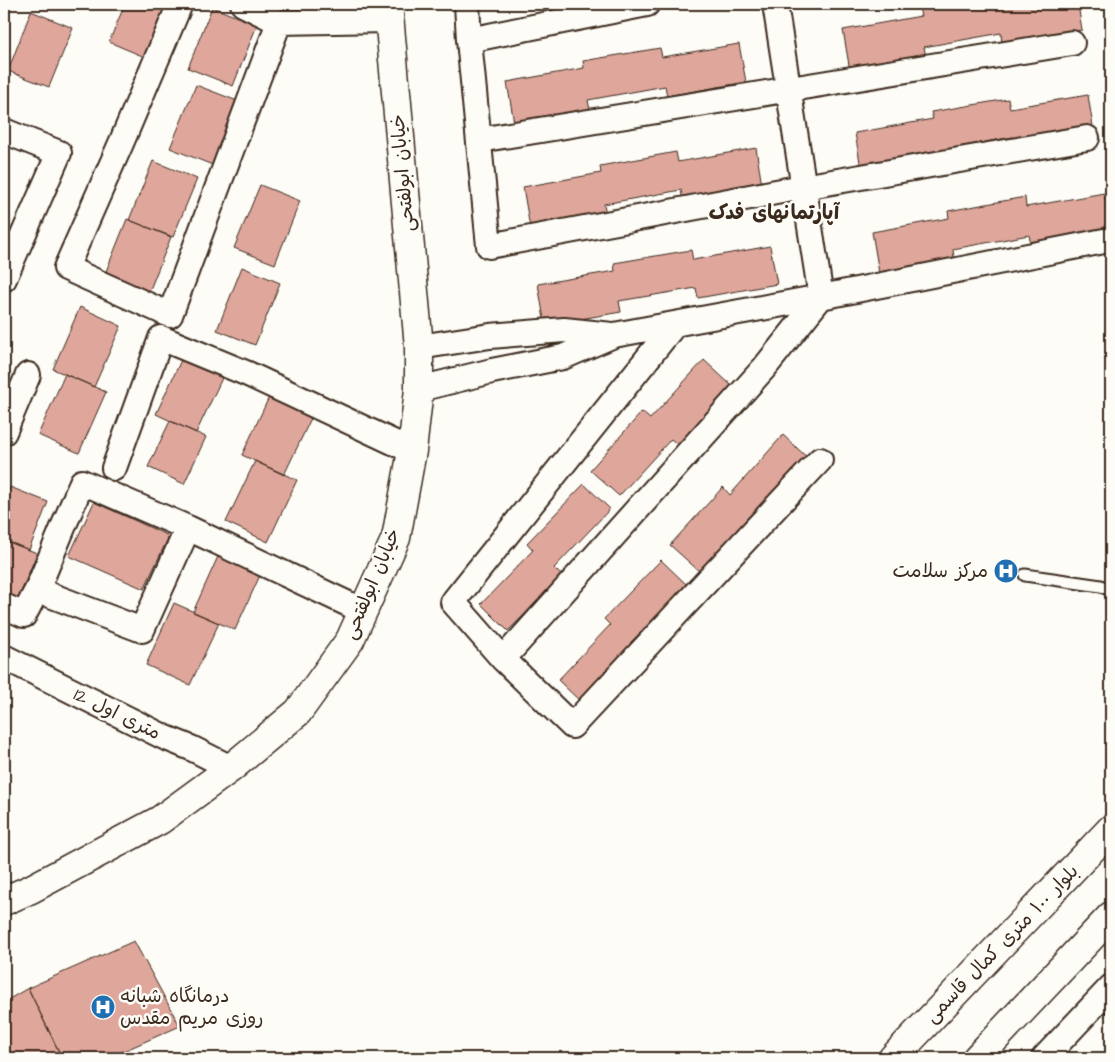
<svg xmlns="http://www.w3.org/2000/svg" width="1115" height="1062" font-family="'Architects Daughter','Playpen Sans Arabic',sans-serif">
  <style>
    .building { fill: #dfa69b; stroke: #3b2a1e }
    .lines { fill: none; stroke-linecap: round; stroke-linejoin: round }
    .service-casing { stroke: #3b2a1e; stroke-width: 15 }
    .minor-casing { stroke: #3b2a1e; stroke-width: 28 }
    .tertiary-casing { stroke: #3b2a1e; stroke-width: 31 }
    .secondary-casing { stroke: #3b2a1e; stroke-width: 31 }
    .service { stroke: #fdfcf7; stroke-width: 11 }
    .minor { stroke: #fdfcf7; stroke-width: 24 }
    .tertiary { stroke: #fdfcf7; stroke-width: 28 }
    .secondary { stroke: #fdfcf7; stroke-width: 28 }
    .labels { text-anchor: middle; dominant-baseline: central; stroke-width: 5; stroke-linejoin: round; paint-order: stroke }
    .street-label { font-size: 19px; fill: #3b2a1e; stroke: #fdfcf7 }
    .poi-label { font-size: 19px; fill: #3b2a1e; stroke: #fdfcf7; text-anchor: end }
    .neighbourhood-label { font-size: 20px; font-weight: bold; fill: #3b2a1e; stroke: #fdfcf7 }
  </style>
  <rect width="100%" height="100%" fill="#fdfcf7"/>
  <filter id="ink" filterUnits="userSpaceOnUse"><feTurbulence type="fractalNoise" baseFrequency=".02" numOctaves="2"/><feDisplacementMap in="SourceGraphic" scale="10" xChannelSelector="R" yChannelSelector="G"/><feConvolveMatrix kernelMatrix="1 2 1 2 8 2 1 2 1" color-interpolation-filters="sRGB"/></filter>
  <g filter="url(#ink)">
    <path class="building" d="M125,4H168L147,58L109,42Z
      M946,4H1078L1082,30L1002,44L1001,33L924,47L926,57L850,71L843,30L921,16L919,8Z
      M212,7L257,25L233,86L188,68Z
      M31,11L73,28L49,87L8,71Z
      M739,44L746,82L667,96L665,86L588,100L590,110L514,123L507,82L584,68L583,61L660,48L662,57Z
      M196,85L240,102L215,166L170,148Z
      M1088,95L1094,133L1014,147L1013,137L936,151L938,161L862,174L855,133L933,119L931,112L1008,99L1010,108Z
      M756,148L762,186L683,201L681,190L604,204L606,214L530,228L523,187L601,173L600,166L676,152L678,162Z
      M153,161L197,179L173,237L129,220Z
      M260,185L300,201L275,264L234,248Z
      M1104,193L1111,232L1031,246L1029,235L953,249L954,259L879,273L872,232L949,218L948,211L1025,197L1026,207Z
      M127,219L171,237L147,297L103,279Z
      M770,246L777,284L698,298L696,288L619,301L621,312L545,325L538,284L615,271L614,263L691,250L693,260Z
      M242,267L280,283L255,345L217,330Z
      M80,307L121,326L94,387L53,369Z
      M182,358L223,376L196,433L156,414Z
      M704,360L732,386L678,445L671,439L619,496L590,470L642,412L650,419Z
      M65,374L106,392L79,453L38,435Z
      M270,395L313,414L284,475L242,455Z
      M170,421L206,437L184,484L148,467Z
      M783,435L812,462L758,521L751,514L700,572L670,545L723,487L730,495Z
      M255,461L297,480L268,542L226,522Z
      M584,484L610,509L554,568L562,576L508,631L481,604L533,550L527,543Z
      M10,487L48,502L29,550L4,540V503Z
      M94,502L169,536L144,589L69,556Z
      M4,540L37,553L17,602L4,597Z
      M220,552L262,571L235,630L193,612Z
      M661,560L687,585L630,643L639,651L585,706L558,680L610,625L604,619Z
      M174,603L219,623L190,685L146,665Z
      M134,941L180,1026L108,1058H62L28,988Z
      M28,988L62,1058H10L4,1037V1002Z"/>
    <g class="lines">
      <defs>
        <path id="service" d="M1025,575L1101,586L1111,590"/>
        <path id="minor" d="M180,4L122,141L66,268L170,315L279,22
          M243,4L279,22L388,20
          M467,4L469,40
          M647,4L469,40L489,246L803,187L1087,138
          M775,4L821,297L765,367L503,659L572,726L820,460
          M4,131L59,153L4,279
          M479,140L1072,43
          M419,347L490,336L564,330L612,335
          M419,389L492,371L563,357L614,335L821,297L1104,241
          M4,432L28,375
          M114,468L161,338L248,374L412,451
          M188,528L142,630L37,590L82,482L188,528L363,611
          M4,606L24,615L37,590
          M4,657L164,737L191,748L231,768
          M503,659L453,602L675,324
          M1044,1058L1111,987"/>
        <path id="tertiary" d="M4,901L31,889L160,820L231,768L298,712L350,640L396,538L412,451L419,389V347L388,4"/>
        <path id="secondary" d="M893,1058L1111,829
          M977,1058L1111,916"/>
      </defs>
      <use href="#service" class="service-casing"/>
      <use href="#minor" class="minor-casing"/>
      <use href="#tertiary" class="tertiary-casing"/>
      <use href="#secondary" class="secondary-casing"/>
      <use href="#service" class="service"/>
      <use href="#minor" class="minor"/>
      <use href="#tertiary" class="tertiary"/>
      <use href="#secondary" class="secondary"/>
    </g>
  </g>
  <defs>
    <symbol id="hospital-disc" viewBox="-11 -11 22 22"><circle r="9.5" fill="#1f6fb2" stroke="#fdfcf7"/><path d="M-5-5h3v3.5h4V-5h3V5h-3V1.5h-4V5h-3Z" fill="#fff"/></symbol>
  </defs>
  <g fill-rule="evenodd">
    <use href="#hospital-disc" x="992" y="557" width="28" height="28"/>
    <use href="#hospital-disc" x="89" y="993" width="28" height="28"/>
  </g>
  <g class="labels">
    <g class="street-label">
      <text transform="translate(403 173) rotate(-95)">خیابان ابولفتحی</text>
      <text transform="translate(372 584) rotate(-67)">خیابان ابولفتحی</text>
      <text transform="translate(117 714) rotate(26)">12 متری اول</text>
      <text transform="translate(1002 944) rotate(-46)">بلوار ۱۰۰ متری کمال قاسمی</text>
    </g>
    <g class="poi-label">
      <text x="988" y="571">مرکز سلامت</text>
      <text x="120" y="996" text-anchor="start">درمانگاه شبانه<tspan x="120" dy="22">روزی مریم مقدس</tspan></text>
    </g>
    <g class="neighbourhood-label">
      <text x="774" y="213">آپارتمانهای فدک</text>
    </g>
  </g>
  <rect width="1115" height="1062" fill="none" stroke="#fdfcf7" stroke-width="20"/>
  <rect x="10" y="10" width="1095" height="1042" fill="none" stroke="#3b2a1e" stroke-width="2" filter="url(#ink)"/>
</svg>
